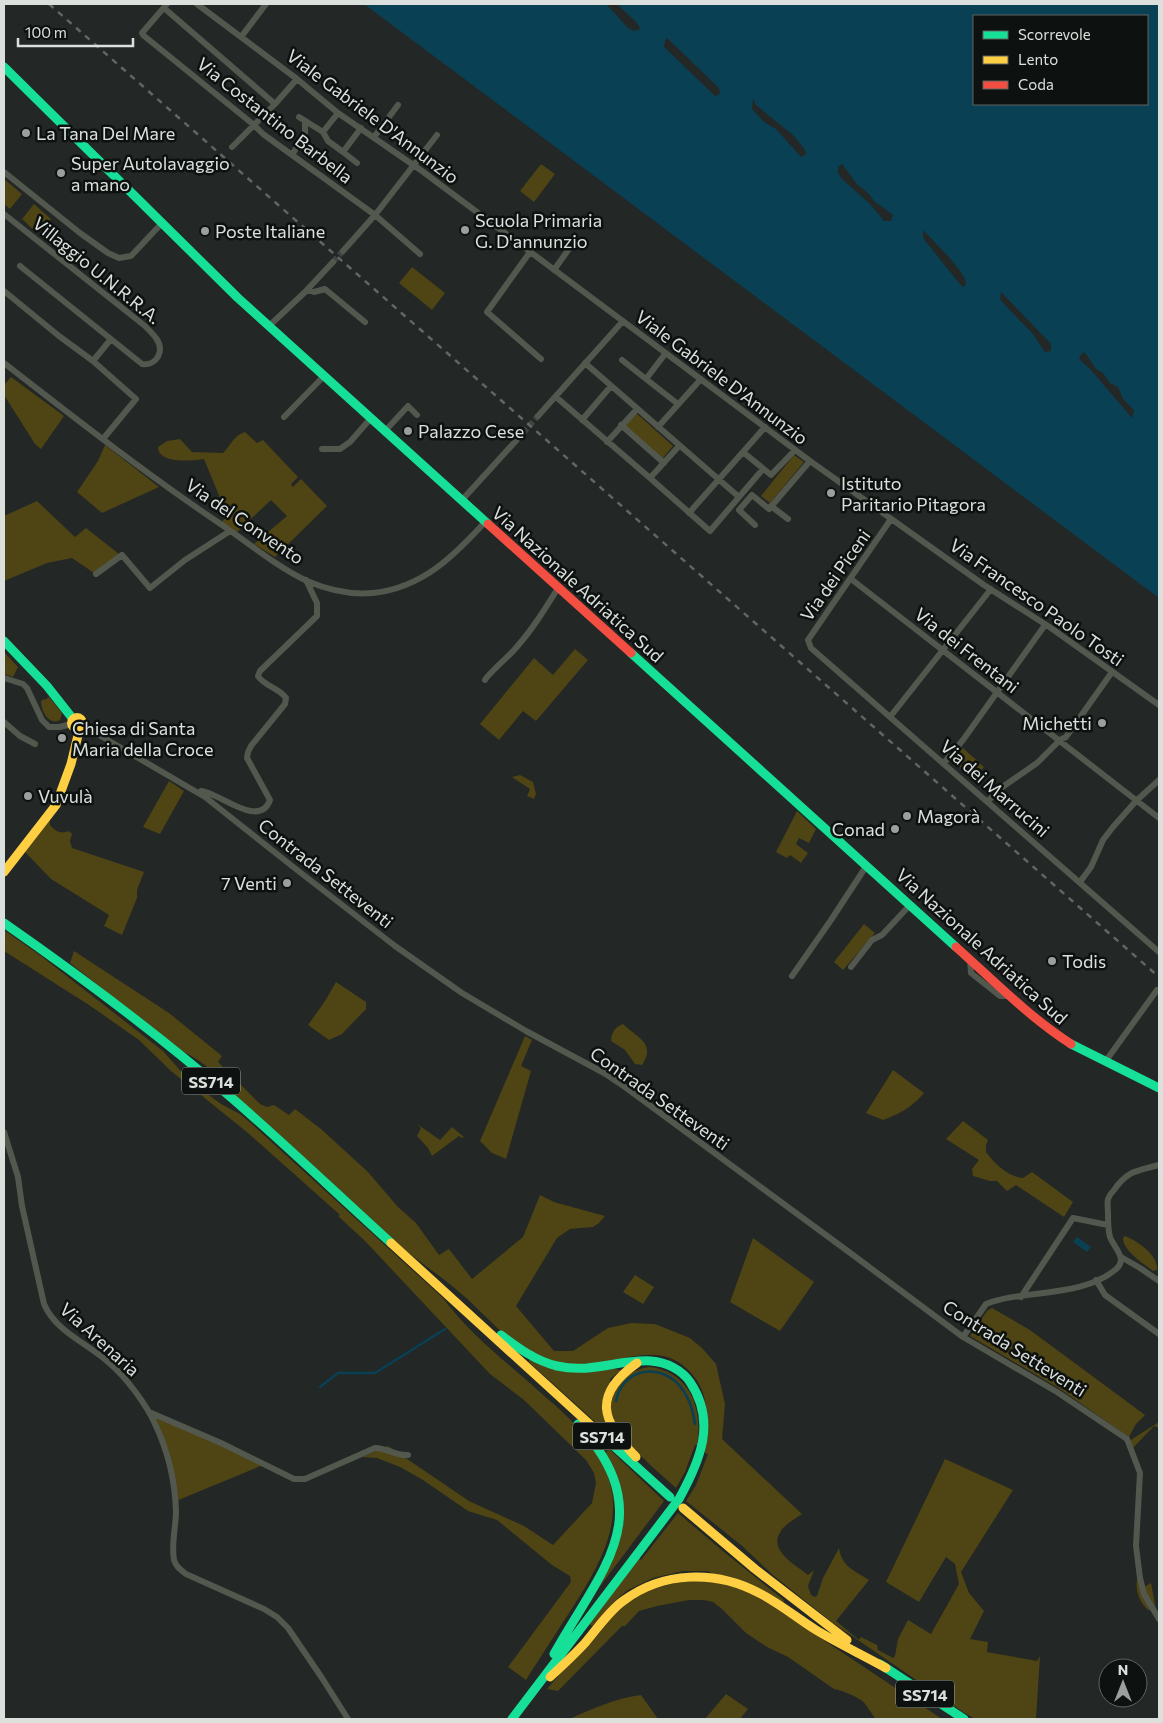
<svg xmlns="http://www.w3.org/2000/svg" width="1163" height="1723" font-family="Commissioner,sans-serif">
  <style>
    .green { fill: #4e4414 }
    .water { fill: #094053; fill-rule: evenodd }
    .pier { fill: #232725 }
    .lines { fill: none; stroke-linecap: round; stroke-linejoin: round }
    .stream { stroke: #094053; stroke-width: 2.5 }
    .street-tunnel { stroke: #3f4341; stroke-width: 6; stroke-dasharray: 6 3; stroke-linecap: butt }
    .street { stroke: #53584f; stroke-width: 6 }
    .fast { stroke: #16e098; stroke-width: 9 }
    .slow { stroke: #ffcf43; stroke-width: 9 }
    .jam { stroke: #f24e42; stroke-width: 9 }
    .rail { stroke: #626660; stroke-width: 2.5; stroke-dasharray: 6 6; stroke-linecap: butt }
    .poi-dot { fill: #9b9f9d; stroke: #0d110f; stroke-width: 2 }
    .labels { text-anchor: middle; dominant-baseline: central; stroke-width: 5; stroke-linejoin: round; paint-order: stroke }
    .shield { fill: #0d110f; stroke: #9da29f; stroke-width: 1 }
    .shield-label { font-size: 16px; font-weight: bold; fill: #dbe0dd }
    .street-label { font-size: 18px; fill: #dbe0dd; stroke: #0d110f }
    .poi-label { font-size: 18px; fill: #dbe0dd; stroke: #0d110f; text-anchor: start }
  </style>
  <rect width="100%" height="100%" fill="#232725"/>
  <path class="green" d="M541,164L555,174L534,202L520,191Z
    M4,179L22,194L10,209L4,204Z
    M34,204L51,219L37,233L22,219Z
    M412,267L445,293L432,310L399,283Z
    M11,377L64,416L41,449L35,444L4,395V385Z
    M635,412L673,446L662,459L623,425Z
    M245,432L257,443L263,440L298,477L291,484L293,487L301,479L327,506L275,557L254,544L287,516L271,500L237,532L222,522L227,515L204,459C192,461 158,464 158,447L167,441L180,439L192,452L223,453C231,445 233,436 245,432Z
    M105,445L159,487L102,513L77,492L98,461Z
    M794,455L804,462L770,503L761,496Z
    M37,501L75,537L86,528L119,554L94,573L72,558L47,563L4,581V516Z
    M575,649L588,660L536,721L523,711L499,740L480,724L534,658L553,675Z
    M4,652L18,667L13,677L4,674Z
    M49,697L62,713L60,720C49,726 41,711 41,701L44,699L45,700Z
    M963,748L984,767L974,779L952,760Z
    M520,775L533,782L536,794L534,799L527,796L530,789L512,777Z
    M169,781L184,791L160,834L143,827Z
    M797,811L816,829L809,843L799,838L796,844L808,853L801,863L790,855L787,858L776,852Z
    M50,819V825C56,832 61,834 69,831L72,834L70,841L72,848L144,872L137,890V898L122,935L104,926L109,915L51,879L24,851Z
    M864,924L875,933L843,970L834,962Z
    M4,930L41,956L163,1051L187,1078L202,1090L221,1104L240,1114L253,1125L443,1298C468,1332 501,1358 532,1385C550,1401 578,1424 591,1443C634,1505 607,1554 571,1610C556,1633 541,1656 526,1680L508,1667L571,1582L570,1576L552,1565L497,1520L468,1511L423,1480L400,1467L377,1458L362,1457L388,1446L469,1501L524,1526L553,1545L592,1503L596,1483L594,1473L586,1460L524,1400L490,1374L365,1241L338,1216L340,1215L248,1133L171,1071L139,1040L89,1005L4,951Z
    M74,951L169,1013L222,1056L218,1062L260,1104L267,1107L274,1105L289,1115L295,1109L321,1129L368,1172L398,1207L416,1223L439,1255L449,1249L472,1279L523,1237L540,1195L554,1202L605,1216L599,1223L593,1227L570,1229L557,1238L516,1306L554,1351H573L608,1328L631,1323L655,1324L690,1338L703,1349L716,1364L725,1404L722,1439L802,1514C795,1519 785,1524 781,1531C767,1550 796,1565 808,1575L814,1570L808,1586L811,1595L815,1597L817,1596L823,1578L839,1548C842,1567 854,1570 869,1580L836,1621L859,1640L861,1637L877,1645L878,1650L893,1658L895,1656L898,1639L908,1620L931,1634L959,1584L955,1564L946,1557L919,1602L886,1582L945,1459L1013,1490L961,1572L969,1593L984,1611L970,1639L988,1642L987,1652L1037,1661L1040,1656L1036,1719H975L963,1712L833,1623L774,1576L741,1545L686,1501L696,1485L708,1454L705,1453C706,1421 713,1392 686,1368C656,1340 616,1365 581,1365C560,1365 538,1357 520,1346C497,1331 479,1308 458,1291C437,1273 413,1258 392,1239C341,1195 291,1148 241,1102C225,1080 205,1062 180,1050L70,963Z
    M336,982L366,1002V1009L342,1034L329,1040L308,1025L325,1001Z
    M623,1024C636,1037 657,1043 642,1065L635,1064L625,1050L611,1041C611,1033 615,1027 623,1024Z
    M525,1036L532,1040L521,1066L531,1071L506,1159L492,1153L480,1141Z
    M893,1070L924,1093C911,1108 901,1113 883,1120L866,1113Z
    M963,1121L988,1140L986,1145V1152C994,1163 1008,1177 1023,1178L1032,1172L1073,1202L1064,1217L1016,1185L1007,1191L997,1181H990L973,1176L972,1169L979,1160L946,1139Z
    M417,1124L440,1140L452,1127L464,1137L462,1138L459,1136L432,1156L428,1148L417,1136L421,1128Z
    M1125,1236C1138,1241 1159,1256 1157,1270L1153,1271C1143,1263 1123,1251 1123,1238Z
    M753,1238L814,1282L780,1331L730,1302Z
    M635,1275L654,1287L643,1304L623,1292Z
    M992,1308L1030,1330L1145,1415L1136,1424L1129,1437L1060,1389L970,1336L987,1311Z
    M529,1359L621,1370L610,1379L613,1438L529,1362Z
    M650,1367C691,1372 703,1410 697,1445H695L685,1472L676,1488C657,1470 607,1432 611,1402C611,1398 614,1392 616,1388C621,1376 638,1368 650,1367Z
    M153,1416L211,1440L263,1465L176,1501L173,1475Z
    M1159,1422V1428L1154,1426L1131,1450L1129,1441Z
    M608,1448L664,1501L581,1612L619,1535L606,1453Z
    M678,1513L724,1552L784,1600L783,1605L707,1571H683L653,1578L628,1590L618,1598L592,1626L589,1624L637,1557L641,1560Z
    M1140,1570L1144,1587L1151,1583L1156,1610H1148C1137,1600 1133,1584 1140,1570Z
    M697,1577L739,1587L774,1607L942,1719H876C871,1714 867,1704 861,1700C855,1696 841,1690 834,1689L788,1657L767,1647L746,1633L722,1609L713,1602L704,1600H689L657,1606L639,1611L625,1626H622L558,1691L547,1689L594,1634L638,1593Z
    M726,1694L748,1709L740,1719H705Z
    M641,1695L658,1719H569C592,1709 616,1698 641,1695Z"/>
  <path class="water" d="M364,4H1159V598ZM974,16H1147V104H974Z
    M1077,1237L1091,1247L1087,1252L1073,1242Z"/>
  <path class="pier" d="M606,4H617L637,23L640,28L638,30L634,31L628,28Z
    M667,38L719,88L720,93L718,95L715,96L712,93L664,47L665,41Z
    M753,99L756,105L794,136L805,150L806,153L804,156L801,157L776,129L764,122L752,109Z
    M842,164L857,184L869,194L874,201L893,215L891,221H884L870,204L842,179L838,173V167Z
    M923,230L949,257L960,271L964,277L966,283L965,286L963,287L959,283L926,242L923,237Z
    M1001,292L1051,344V351L1046,352L1044,351L1033,334L1004,304L1000,299Z
    M1083,352L1086,354L1096,369L1103,373L1110,383L1118,387L1123,399L1134,410L1132,418L1090,369L1081,361L1079,358Z"/>
  <g class="lines">
    <path class="stream" d="M320,1387L338,1373H375L445,1329
      M616,1401C622,1369 658,1362 679,1385C689,1396 693,1409 695,1424"/>
    <path class="street-tunnel" d="M333,262L343,251
      M523,433L538,416"/>
    <path class="street" d="M167,4L142,33L143,35L254,125L263,134L375,215L420,254
      M197,4L297,79L338,113L422,171L810,461L984,585L1051,628L1159,705
      M164,8L275,104
      M241,37L266,4
      M338,113L323,132L328,141L343,152L361,128
      M299,117L323,132
      M374,137L398,105
      M232,147L275,104L297,79
      M343,152L357,163
      M292,155L305,133V121
      M4,172L80,233L108,253L119,258L131,256L162,223
      M4,214L145,326C149,330 153,334 156,338C165,351 157,366 142,364L20,266
      M343,251L375,215L437,135
      M530,252L487,312L541,359
      M554,270L571,246
      M308,290L314,292L325,289L365,322
      M4,291L59,336L93,361L136,399L103,439
      M269,326L305,292L333,262
      M665,354L646,379L678,404
      M622,360L646,379
      M93,361L111,339
      M4,363C76,419 149,476 225,527C251,545 279,568 307,581C328,590 351,595 373,593C422,588 454,556 485,522
      M585,363L739,497
      M556,397L650,478L710,531L763,469
      M538,416L623,321
      M284,417L324,376
      M582,420L611,386
      M621,425L664,463
      M658,427L701,379
      M385,431L408,406L417,415
      M607,442L637,409
      M322,449H340L350,442L371,418
      M743,452L771,475L795,450
      M650,478L679,446
      M462,500L523,433
      M771,506L788,519
      M689,513L765,427
      M891,519L808,640L811,648L1159,952
      M755,525L739,510L752,495L769,509L810,461
      M96,574L122,555L150,588L185,560L230,531
      M851,579L1159,818
      M4,678L23,684L27,688L42,720L49,727H60L71,724
      M485,680C487,675 509,656 515,649C532,630 545,609 558,588
      M890,717L991,589
      M4,722L20,736L35,744
      M82,723L99,735L205,797L292,866L395,946L462,993L526,1031L604,1073L625,1087L853,1255L963,1337L1057,1392L1127,1439L1140,1473L1136,1546L1140,1578L1144,1594L1159,1619
      M944,763L963,740L1045,625
      M201,791C205,792 209,793 213,795C227,800 261,826 270,800L247,758L248,752L251,746L285,704L286,698C279,688 264,686 258,676L260,671L317,616V603L306,580
      M988,801L1001,788L1037,763L1060,740L1066,737L1112,672
      M1080,882L1091,867L1103,840L1113,827L1136,801L1159,780
      M970,959L971,973L1000,996H1010
      M851,967L872,940L882,935L910,905
      M792,976L831,920L867,865
      M1105,1062L1157,990
      M4,1132L18,1177L22,1206L44,1304C56,1332 87,1343 108,1362C126,1377 147,1405 156,1426C168,1452 175,1482 176,1511C176,1527 171,1544 174,1560C176,1567 181,1570 186,1574L264,1609L277,1617L288,1628L322,1678L348,1719
      M1121,1257L1140,1268L1159,1281
      M1096,1280L1105,1295L1159,1334
      M1021,1297L1073,1218L1108,1225
      M963,1337L986,1304C1024,1289 1081,1298 1115,1270C1129,1259 1114,1248 1110,1237C1108,1230 1108,1221 1108,1214C1108,1210 1107,1203 1108,1199C1109,1196 1112,1192 1114,1190C1128,1170 1137,1171 1159,1165
      M149,1412L221,1443L294,1479H305L375,1448C388,1448 395,1456 408,1455"/>
    <path class="fast" d="M4,67L238,298L488,524
      M4,641L47,686L73,719
      M631,653L956,947
      M4,923C83,978 160,1036 233,1099C287,1146 338,1195 391,1243
      M1071,1044L1159,1088
      M501,1335C518,1348 536,1361 557,1366C592,1374 619,1359 651,1361C666,1362 682,1370 690,1382C717,1422 700,1461 679,1499L512,1719
      M596,1430L670,1497
      M554,1654C602,1568 661,1515 578,1424
      M880,1664L964,1719"/>
    <path class="slow" d="M71.5 723a5.5 5.5 0 1 1 11 0a5.5 5.5 0 1 1-11 0Z
      M4,872L56,805L71,764L80,727
      M391,1243L596,1430
      M636,1457C601,1421 592,1395 637,1363
      M683,1508L755,1569L847,1640
      M550,1677C562,1666 574,1655 585,1643C597,1629 608,1612 623,1601C663,1571 716,1570 759,1593C779,1603 797,1618 816,1630C839,1644 863,1655 886,1668"/>
    <path class="jam" d="M488,524L631,653
      M956,947C993,980 1029,1017 1071,1044"/>
    <path class="rail" d="M49,4L1159,977"/>
  </g>
  <g class="poi-dot">
    <circle cx="26" cy="133" r="5"/>
    <circle cx="61" cy="173" r="5"/>
    <circle cx="465" cy="230" r="5"/>
    <circle cx="205" cy="231" r="5"/>
    <circle cx="408" cy="431" r="5"/>
    <circle cx="831" cy="493" r="5"/>
    <circle cx="1102" cy="723" r="5"/>
    <circle cx="62" cy="738" r="5"/>
    <circle cx="28" cy="796" r="5"/>
    <circle cx="907" cy="816" r="5"/>
    <circle cx="895" cy="829" r="5"/>
    <circle cx="287" cy="883" r="5"/>
    <circle cx="1052" cy="961" r="5"/>
  </g>
  <g class="labels">
    <g class="shield">
      <rect x="182" y="1067.5" width="58" height="27" rx="4"/>
      <rect x="573" y="1422.5" width="58" height="27" rx="4"/>
      <rect x="896" y="1680.5" width="58" height="27" rx="4"/>
    </g>
    <g class="shield-label">
      <text x="211" y="1081">SS714</text>
      <text x="602" y="1436">SS714</text>
      <text x="925" y="1694">SS714</text>
    </g>
    <g class="street-label">
      <text transform="translate(373 116) rotate(37)">Viale Gabriele D'Annunzio</text>
      <text transform="translate(275 120) rotate(38)">Via Costantino Barbella</text>
      <text transform="translate(97 270) rotate(39)">Villaggio U.N.R.R.A.</text>
      <text transform="translate(722 377) rotate(37)">Viale Gabriele D'Annunzio</text>
      <text transform="translate(245 521) rotate(34)">Via del Convento</text>
      <text transform="translate(835 575) rotate(-55)">Via dei Piceni</text>
      <text transform="translate(578 584) rotate(42)">Via Nazionale Adriatica Sud</text>
      <text transform="translate(1037 602) rotate(35)">Via Francesco Paolo Tosti</text>
      <text transform="translate(967 650) rotate(38)">Via dei Frentani</text>
      <text transform="translate(995 788) rotate(41)">Via dei Marrucini</text>
      <text transform="translate(326 873) rotate(38)">Contrada Setteventi</text>
      <text transform="translate(982 946) rotate(42)">Via Nazionale Adriatica Sud</text>
      <text transform="translate(660 1098) rotate(35)">Contrada Setteventi</text>
      <text transform="translate(100 1339) rotate(42)">Via Arenaria</text>
      <text transform="translate(1015 1348) rotate(32)">Contrada Setteventi</text>
    </g>
    <g class="poi-label">
      <text x="36" y="133">La Tana Del Mare</text>
      <text x="71" y="163">Super Autolavaggio<tspan x="71" dy="21">a mano</tspan></text>
      <text x="475" y="220">Scuola Primaria<tspan x="475" dy="21">G. D'annunzio</tspan></text>
      <text x="215" y="231">Poste Italiane</text>
      <text x="418" y="431">Palazzo Cese</text>
      <text x="841" y="483">Istituto<tspan x="841" dy="21">Paritario Pitagora</tspan></text>
      <text x="1092" y="723" text-anchor="end">Michetti</text>
      <text x="72" y="728">Chiesa di Santa<tspan x="72" dy="21">Maria della Croce</tspan></text>
      <text x="38" y="796">Vuvulà</text>
      <text x="917" y="816">Magorà</text>
      <text x="885" y="829" text-anchor="end">Conad</text>
      <text x="277" y="883" text-anchor="end">7 Venti</text>
      <text x="1062" y="961">Todis</text>
    </g>
  </g>
  <rect width="1163" height="1723" fill="none" stroke="#dbe0dd" stroke-width="10"/>
  <rect x="973" y="15" width="175" height="90" fill="#0d110f" stroke="#5f6461"/>
  <rect x="983" y="31" width="25" height="8" fill="#16e098" stroke="#5f6461"/>
  <text x="1018" y="40" font-size="15" fill="#dbe0dd">Scorrevole</text>
  <rect x="983" y="56" width="25" height="8" fill="#ffcf43" stroke="#5f6461"/>
  <text x="1018" y="65" font-size="15" fill="#dbe0dd">Lento</text>
  <rect x="983" y="81" width="25" height="8" fill="#f24e42" stroke="#5f6461"/>
  <text x="1018" y="90" font-size="15" fill="#dbe0dd">Coda</text>
  <g transform="translate(1123 1683)"><circle r="24" fill="#0d110f" stroke="#5f6461"/>
  <path d="M0-4L9 19L0 12L-9 19Z" fill="#9b9f9d"/>
  <text y="-8" font-size="14" font-weight="bold" text-anchor="middle" fill="#dbe0dd">N</text>
  </g>
  <path d="M18 38v8h115v-8" fill="none" stroke="#dbe0dd" stroke-width="2.5"/>
  <text x="25" y="38" font-size="15" fill="#dbe0dd" stroke="#0d110f" stroke-width="4" paint-order="stroke">100 m</text>
</svg>
